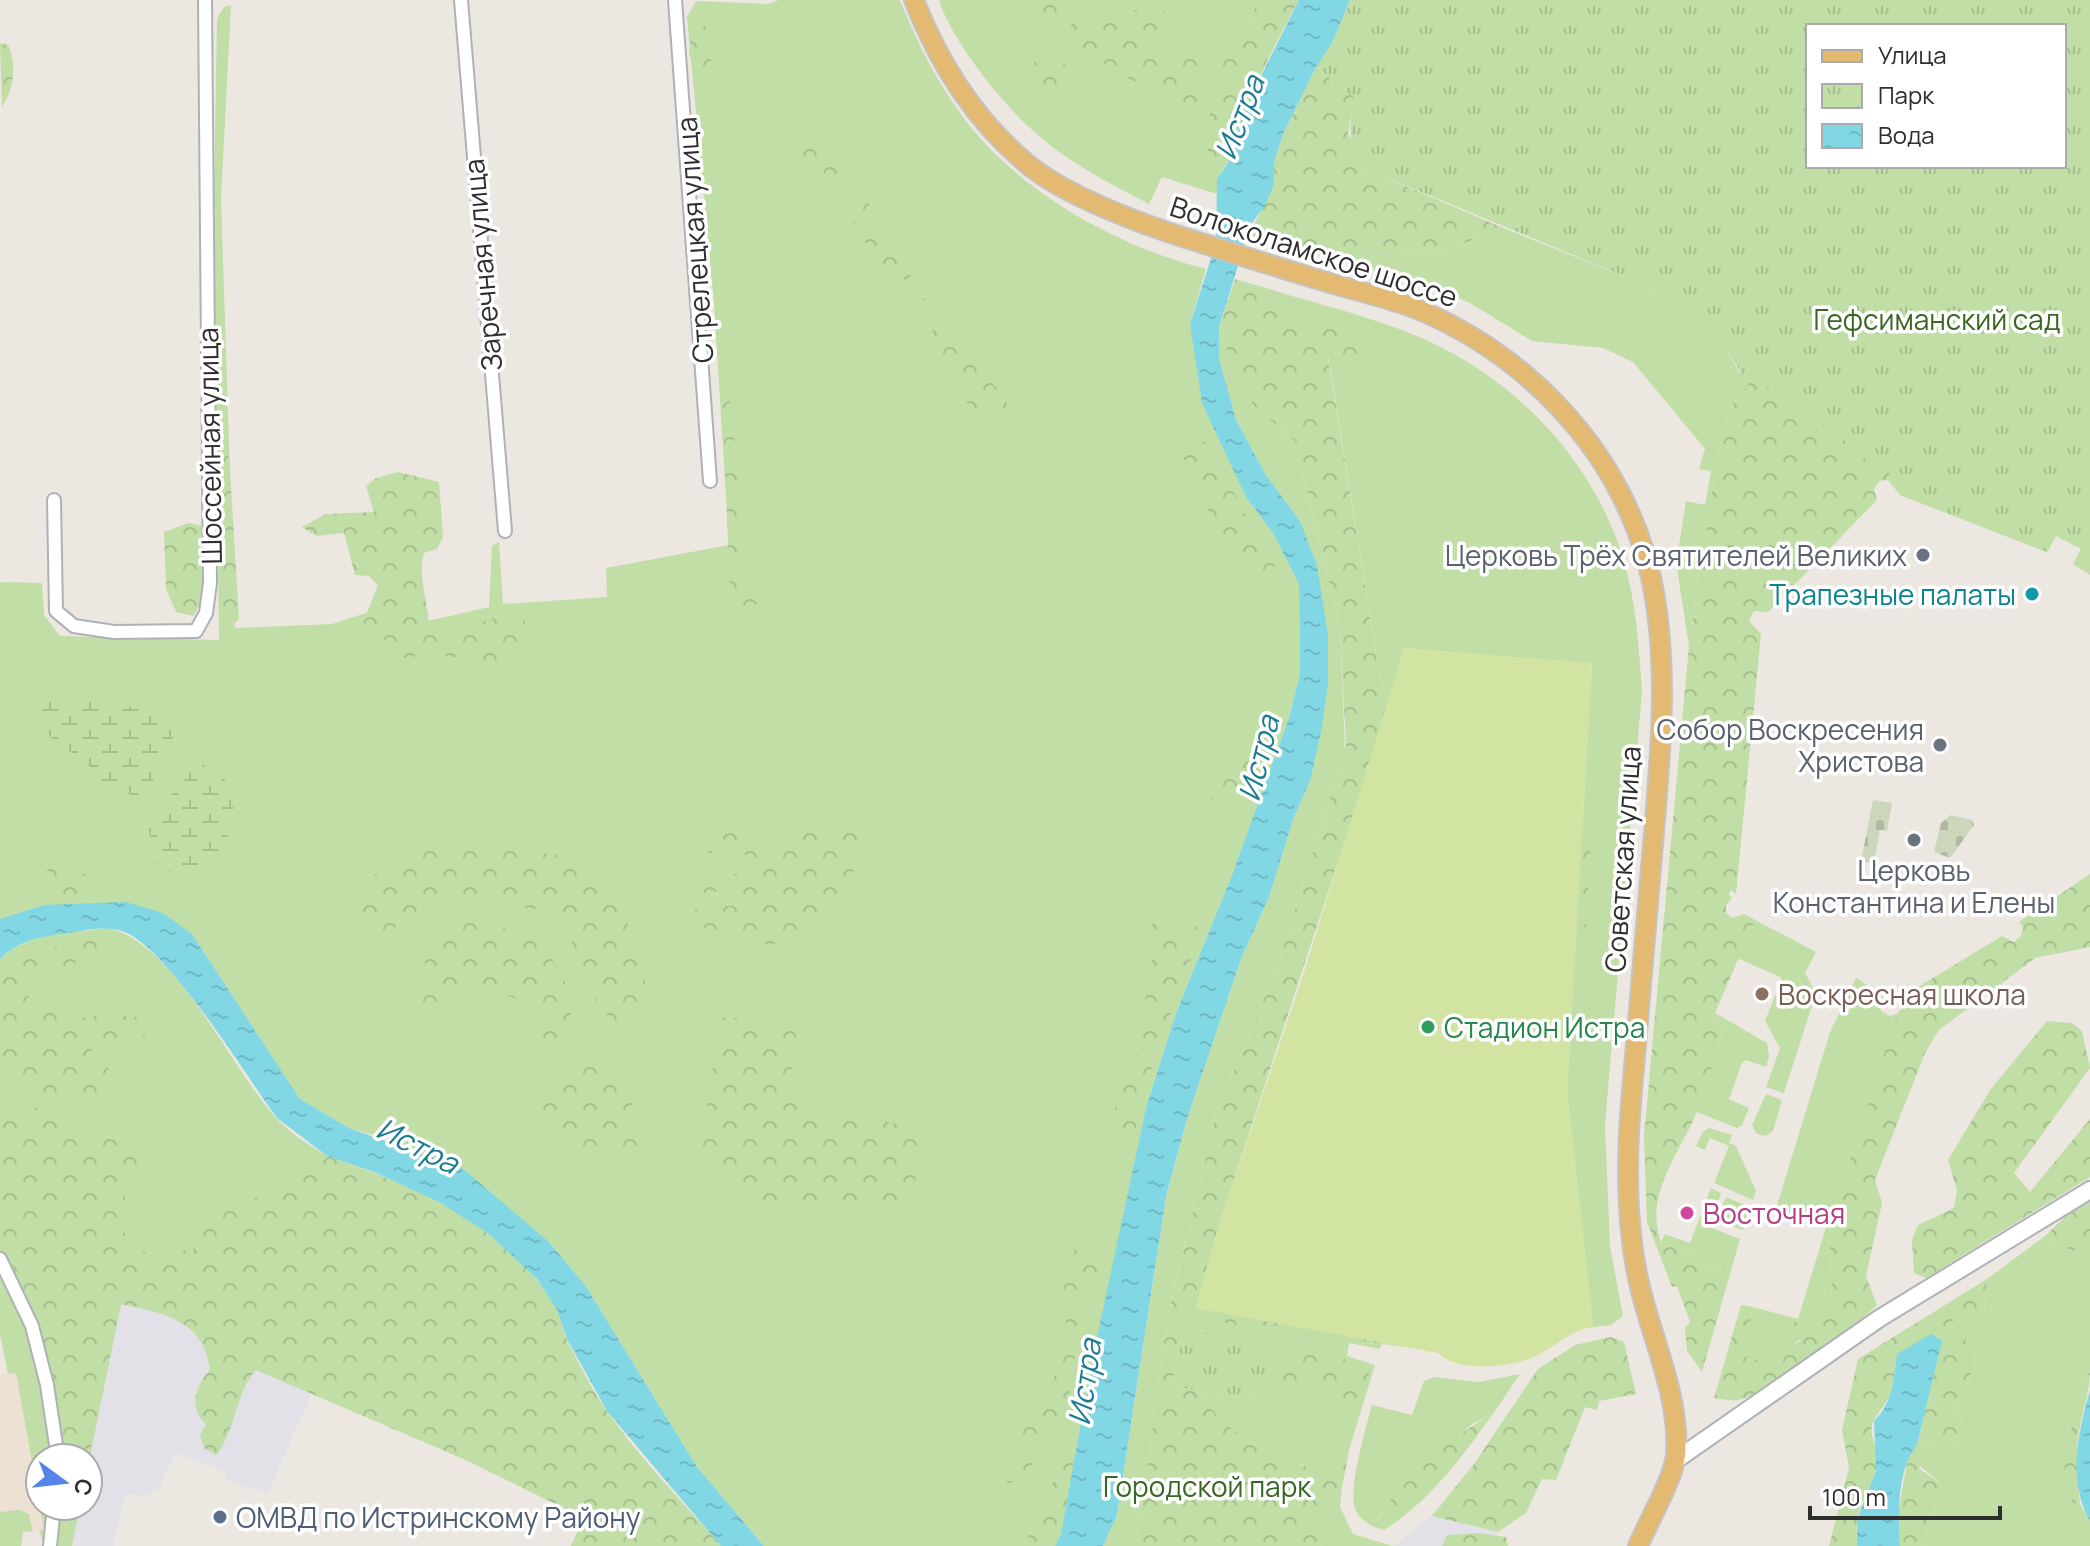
<svg xmlns="http://www.w3.org/2000/svg" width="2090" height="1546" font-family="Manrope,sans-serif">
  <style>
    .industrial { fill: #e2e1e7 }
    .education { fill: #ede1d4 }
    .grass { fill: #c0dea5 }
    .forest { fill: url(#forest-crowns) }
    .wetland { fill: url(#wetland-marsh) }
    .cemetery { fill: url(#cemetery-stones) }
    .park { fill: url(#park-tufts); fill-rule: evenodd }
    .pitch { fill: #d1e4a2 }
    .water { fill: url(#water-ripples) }
    .lines { fill: none; stroke-linecap: round; stroke-linejoin: round }
    .minor-casing { stroke: #aeb2b8; stroke-width: 16 }
    .secondary-casing { stroke: #aeb2b8; stroke-width: 20 }
    .primary-casing { stroke: #c4c4c4; stroke-width: 22 }
    .minor { stroke: #fff; stroke-width: 12 }
    .secondary { stroke: #fff; stroke-width: 16 }
    .primary { stroke: #e4b971; stroke-width: 18 }
    .worship-dot { fill: #6b7280; stroke: #fff; stroke-width: 3 }
    .culture-dot { fill: #0f9aa8; stroke: #fff; stroke-width: 3 }
    .education-dot { fill: #8d6e63; stroke: #fff; stroke-width: 3 }
    .leisure-dot { fill: #2e9e5b; stroke: #fff; stroke-width: 3 }
    .hotel-dot { fill: #d1479c; stroke: #fff; stroke-width: 3 }
    .service-dot { fill: #5c6f8a; stroke: #fff; stroke-width: 3 }
    .labels { text-anchor: middle; dominant-baseline: central; stroke-width: 7; stroke-linejoin: round; paint-order: stroke }
    .street-label { font-size: 28px; fill: #2e2e2e; stroke: #fff }
    .park-label { font-size: 28px; fill: #3a6623; stroke: #fff }
    .worship-label { font-size: 28px; fill: #5b616d; stroke: #fff; text-anchor: end }
    .culture-label { font-size: 28px; fill: #0d838f; stroke: #fff; text-anchor: end }
    .education-label { font-size: 28px; fill: #785e54; stroke: #fff; text-anchor: start }
    .leisure-label { font-size: 28px; fill: #27864d; stroke: #fff; text-anchor: start }
    .hotel-label { font-size: 28px; fill: #b23c85; stroke: #fff; text-anchor: start }
    .service-label { font-size: 28px; fill: #4e5e75; stroke: #fff; text-anchor: start }
    .water-label { font-size: 30px; font-style: italic; fill: #1c7b94; stroke: #fff }
  </style>
  <defs>
    <pattern id="forest-crowns" width="20" height="18" patternUnits="userSpaceOnUse" patternTransform="scale(2)"><rect width="20" height="18" fill="#c0dea5"/><path d="M2 6a3 3 0 1 1 6 0M12 15a3 3 0 1 1 6 0" fill="none" stroke="#a5bf8e"/></pattern>
    <pattern id="wetland-marsh" width="20" height="14" patternUnits="userSpaceOnUse" patternTransform="scale(2)"><rect width="20" height="14" fill="#c0dea5"/><path d="M1 5h8M5 5V1M11 12h8M15 12V8" fill="none" stroke="#a5bf8e"/></pattern>
    <pattern id="cemetery-stones" width="16" height="16" patternUnits="userSpaceOnUse" patternTransform="scale(2)"><rect width="16" height="16" fill="#ccd6bb"/><path d="M2 7V4a2 2 0 0 1 4 0v3zM10 15v-3a2 2 0 0 1 4 0v3z" fill="#b0b8a1"/></pattern>
    <pattern id="park-tufts" width="24" height="20" patternUnits="userSpaceOnUse" patternTransform="scale(2)"><rect width="24" height="20" fill="#c0dea5"/><path d="M3 7l-1-3M5 7V3M7 7l1-3M15 17l-1-3M17 17v-4M19 17l1-3" fill="none" stroke="#a5bf8e"/></pattern>
    <pattern id="water-ripples" width="26" height="14" patternUnits="userSpaceOnUse" patternTransform="scale(2)"><rect width="26" height="14" fill="#81d7e4"/><path d="M2 4q2-2 4 0t4 0M15 11q2-2 4 0t4 0" fill="none" stroke="#70b9c4"/></pattern>
  </defs>
  <rect width="100%" height="100%" fill="#ede7e2"/>
  <path class="industrial" d="M120,1304L171,1315L311,1395L268,1493L226,1480L224,1471L175,1453L159,1489L143,1496L126,1493L113,1546H71L79,1506H88V1458Z
    M1432,1516L1498,1532L1491,1546H1393Z"/>
  <path class="education" d="M16,1373L44,1529L33,1532L0,1529V1375Z"/>
  <path class="grass" d="M779,0H900C919,48 945,98 980,138C1036,201 1125,249 1206,269L1190,324L1230,459L1246,497L1273,533L1299,584L1300,674L1289,718L1232,875L1175,1016L1146,1108L1077,1447L1062,1452L1048,1497L1023,1546H764L697,1467L585,1285L549,1242L392,1140L349,1128L300,1099L192,934L0,919V582L42,583L44,615L60,636L219,640L214,197L217,19L224,7L231,5L221,198L235,628L332,624L366,613L371,634L489,607L492,546L499,542L503,604L607,597L606,568L729,545L714,303L687,17L696,1L767,4Z
    M939,0H1258L1257,8L1229,45L1209,157L1224,167L1217,179V194L1162,177L1149,204C1070,163 1033,142 978,69C963,48 947,25 939,0Z
    M1501,227L1643,284L1723,344L1739,372L1752,379L1731,406L1715,470L1689,646L1674,549L1679,546L1686,501L1705,505L1711,471L1699,469L1705,449L1633,362L1603,348L1532,341L1470,303L1442,291L1303,250L1355,255L1442,253Z
    M1263,287C1325,307 1395,321 1452,353C1532,397 1596,470 1623,558C1636,601 1639,646 1642,691L1605,1125L1610,1246L1623,1316L1611,1325L1593,1327L1567,1091L1592,664L1404,648L1386,715L1326,341L1298,333L1287,314L1267,299Z
    M1219,327L1228,355L1253,405L1295,441L1340,626L1345,751L1279,961L1216,1115L1170,1306L1195,1311V1308L1382,1342L1380,1349L1349,1343L1347,1356L1375,1365L1349,1450L1322,1472C1263,1451 1235,1442 1196,1390L1265,1402L1166,1327L1137,1546H1103L1117,1515L1166,1198L1186,1122L1241,959L1269,897L1294,817L1310,781L1328,685L1300,521L1266,475L1236,420L1219,358Z
    M1755,920L1816,952L1805,973L1816,993L1784,1093L1766,1087L1780,1048L1765,1021L1782,978L1737,958Z
    M108,928C176,943 230,1068 277,1119C291,1134 309,1145 327,1156L723,1546H571L584,1518L171,1315L121,1304L88,1466V1458H40V1506H80L72,1546H45L39,1531L44,1529L16,1373L8,1374L0,1334V959C28,932 71,933 108,928Z
    M1856,978L1883,995L1879,1002L1881,1011L1889,1016L1897,1014L1894,1031L1829,1226L1832,1300C1811,1323 1797,1349 1769,1364L1743,1356L1753,1307L1798,1319L1826,1227L1775,1212L1830,1032Z
    M1715,1013L1767,1043L1769,1056L1766,1067L1746,1060L1742,1063L1729,1099L1749,1108L1742,1125L1737,1128L1697,1112L1723,1031Z
    M1766,1094L1782,1100L1773,1131L1766,1136L1757,1134L1752,1125Z
    M1709,1128L1732,1135L1729,1143L1736,1146L1756,1191L1753,1200L1714,1183L1729,1146L1710,1138L1705,1150L1696,1146L1703,1132Z
    M1711,1188L1721,1193L1709,1227L1740,1239L1730,1274L1661,1242L1665,1234L1690,1243Z
    M1726,1197L1751,1208L1743,1230L1717,1221Z
    M2045,1236L2072,1251L2090,1249V1369L2075,1406L2073,1503L2080,1504L2090,1521V1546H1922L1943,1485L1908,1456L1918,1442L1953,1444L1962,1415L1927,1403L1929,1396L1962,1404L1979,1344L1952,1338L1953,1311L1984,1314L1987,1279Z
    M1520,1374L1493,1414L1472,1424L1431,1461L1379,1515L1374,1527C1365,1522 1356,1516 1354,1504C1350,1483 1366,1427 1372,1405L1412,1415L1424,1381L1434,1377L1479,1382Z
    M1342,1488L1340,1507L1353,1534L1393,1546H1322L1310,1521Z
    M19,1510L29,1514L33,1532L23,1531L21,1546H0V1512Z"/>
  <path class="forest" d="M1023,0H1051L1062,12V26L1055,36L1046,37L1036,14Z
    M1258,0H1299C1281,33 1263,68 1248,103C1239,124 1237,150 1224,167L1209,157C1203,129 1217,74 1228,47C1235,29 1255,19 1258,0Z
    M1158,6L1168,14L1169,27L1162,38L1150,40L1144,52L1155,56L1168,53L1205,56L1206,70L1197,79H1186L1197,90L1199,102L1186,107L1165,92L1124,77L1114,68L1105,64L1092,67L1068,39L1073,13L1112,14Z
    M700,24L709,28C716,49 715,63 697,78L689,53L691,31Z
    M0,43L8,45C17,63 14,90 2,107Z
    M1060,54L1070,75L1066,97C1045,102 1039,91 1031,73L1035,61L1047,55Z
    M1316,67L1355,98L1348,133L1366,169L1501,227L1442,253L1355,255L1303,250L1249,235L1274,184V163L1283,134Z
    M807,146L828,153L844,175L840,183C823,176 816,162 799,157Z
    M857,195L865,197C878,217 889,259 913,267L910,277L893,285L882,281C864,251 869,228 836,208L844,197Z
    M1235,279L1263,287C1269,307 1295,312 1298,333L1320,339L1328,324C1344,324 1353,324 1364,336L1356,356L1334,360L1328,357L1386,715L1220,1222L1195,1312L1170,1307L1216,1115L1279,961L1346,747L1340,626L1295,441L1253,405L1228,355L1219,327Z
    M920,295L930,303L952,342L972,355L1014,413L1005,422L981,417L970,408L943,363L931,326L914,308Z
    M1752,379L2067,513L2047,552L1900,495L1888,480L1879,481L1874,489L1877,500L1768,612L1754,611L1749,621L1761,634L1736,894L1731,890L1729,894L1732,898L1726,905V913L1732,918L1744,914L1755,920L1715,1013L1723,1030C1714,1058 1707,1088 1696,1114C1678,1156 1644,1195 1661,1242L1730,1274L1702,1372L1687,1351L1685,1328L1690,1322L1677,1286L1672,1287L1647,1222L1644,1136L1689,646L1715,470L1731,406Z
    M728,388L743,511L738,555L746,577L763,588L767,599L755,605L735,606L730,594L722,392Z
    M1198,434L1216,457L1245,515L1262,530L1275,565L1267,575L1254,578L1238,568V555L1212,535L1206,496L1176,446L1184,436Z
    M229,455L239,619L231,627L220,618L219,457Z
    M398,472L439,482L443,537L437,549L424,553C417,574 428,602 429,625L437,634C472,633 485,611 524,618L530,652C496,673 460,652 425,655C410,657 404,660 389,655L387,641L363,634L364,620L378,585L369,576L355,575L344,533L316,536L302,527L326,514L374,512L366,486L376,478Z
    M188,523L202,526C209,557 212,588 193,616L176,612L166,589L164,532Z
    M1255,757L1268,761L1270,773L1250,798L1237,792L1212,799L1206,786L1213,774L1224,767Z
    M814,830H851L859,840L860,854L850,861C864,891 842,889 829,910C825,915 823,923 821,929L772,945L714,937L690,916L700,906H740L742,894L734,883L710,894L685,888L701,874L728,878L751,865L745,854L735,846L710,853L698,849C718,823 754,834 779,849L802,834Z
    M1581,839L1590,852L1586,927L1572,929Z
    M454,840L577,858L596,871L644,951L645,982L638,1016L628,1025H615L596,1001L571,940L537,909L441,898L428,901L402,924L376,937L357,927L354,899C380,861 409,848 454,840Z
    M44 882a21 21 0 1 1 42 0a21 21 0 1 1-42 0Z
    M2090,874V947L2035,958L1939,1030L1925,1053L1875,1180L1882,1203L1866,1276L1877,1305C1850,1330 1773,1393 1738,1400C1731,1401 1721,1399 1714,1398L1741,1305L1753,1307L1744,1356L1769,1364L1801,1340L1785,1337L1788,1322H1812L1832,1300L1829,1226L1897,1014L1909,1000L1905,995L2002,936L2014,942L2021,936L2023,927L2019,922Z
    M1163,919L1182,937L1200,923L1204,935L1196,946L1155,1056L1135,1131L1115,1136L1109,1125L1116,1106L1119,1079L1139,1051L1146,996L1156,974L1145,942V928Z
    M464,922C491,922 512,931 539,938C546,953 558,966 565,982C580,1010 568,1045 537,1053L528,1044L540,1020L536,1007L500,992L461,993L421,1009L420,995L427,984L424,956L452,928Z
    M102,939L108,949L97,957L35,974L12,991L28,996L64,1021L100,1015L139,1017L146,1029L143,1042L130,1046L94,1047L88,1058H101L116,1079L118,1093L95,1107L36,1091L11,1078L0,1050V972L27,951Z
    M721,1017L798,1022L788,1102L926,1130L909,1211L758,1204L700,1146Z
    M2047,1021L2072,1023L2082,1031L2090,1068L2014,1173L2030,1192L2090,1119V1177L1926,1278L1914,1273L1912,1240L1918,1225L1954,1208L1957,1190L1948,1160L1990,1090Z
    M590,1050L629,1093L646,1156C603,1160 547,1141 528,1100Z
    M46,1104L59,1108L75,1130C107,1142 131,1133 143,1174L125,1194V1234L148,1255L193,1250L217,1207L275,1193L327,1156C411,1184 509,1225 555,1307C561,1318 563,1331 568,1342C579,1364 592,1390 607,1411C640,1459 683,1502 721,1546H571L584,1518L475,1464L256,1370C235,1393 236,1431 216,1455L204,1448L200,1435L206,1424C188,1408 195,1386 210,1370C204,1320 163,1313 121,1304L88,1462V1458H61L40,1326L18,1275L0,1247V1121Z
    M2090,1202V1249L2072,1251L2045,1236L2067,1215Z
    M1086,1240L1098,1242L1100,1267L1083,1298L1068,1406C1060,1425 1042,1427 1029,1443C1038,1466 1028,1487 1000,1482L996,1469L1019,1454L1020,1442L996,1437L999,1423L1012,1417L1025,1419C1050,1401 1047,1395 1057,1368C1060,1361 1066,1353 1067,1345C1069,1310 1049,1261 1086,1240Z
    M1987,1279L1984,1314L1953,1312L1952,1337L1979,1344L1962,1404L1929,1396L1941,1341L1895,1365C1899,1392 1886,1400 1874,1420C1867,1432 1877,1445 1877,1456C1878,1480 1860,1499 1857,1521C1856,1529 1857,1538 1857,1546H1829L1849,1468L1842,1430L1858,1359Z
    M1216,1303L1414,1348L1228,1324L1210,1315Z
    M1166,1327L1182,1329L1172,1386L1196,1390C1235,1442 1263,1451 1321,1472L1349,1450L1342,1488L1311,1521L1322,1546H1137Z
    M1611,1337L1624,1342L1636,1394L1599,1401L1597,1410L1585,1407L1556,1480L1542,1479L1526,1513L1498,1532L1432,1516L1474,1464L1538,1369L1575,1345Z
    M1291,1352L1332,1355L1367,1367L1370,1379L1365,1394L1349,1402L1276,1381L1271,1368Z
    M2090,1369C2090,1390 2084,1406 2080,1426C2075,1451 2077,1478 2080,1504L2073,1503L2064,1472L2075,1406Z
    M1927,1403L1962,1415L1953,1444L1918,1442Z
    M1493,1414C1461,1458 1430,1501 1384,1530L1374,1527C1389,1491 1457,1431 1493,1414Z
    M1077,1447L1061,1534L1055,1546H1023L1048,1497L1062,1452Z
    M1908,1456L1918,1460L1920,1469L1943,1485L1922,1546H1900L1899,1509Z
    M1477,1533L1506,1537L1508,1546H1442L1447,1535Z"/>
  <path class="wetland" d="M56,698L108,700L172,719L178,727L154,779L138,798L107,783H95L96,771L41,730L36,718L42,701Z
    M195,760L204,765L219,790L215,771L237,791L225,850L206,871H167L153,861L148,822L189,774Z"/>
  <path class="cemetery" d="M1873,800L1892,803L1887,831L1880,830L1874,864L1861,861Z
    M1951,815L1972,820L1974,825L1950,858L1934,852L1941,823Z"/>
  <path class="park" d="M1350,0H2090V575L2073,564L2081,549L2056,536L2047,552L1900,495L1888,479L1890,472L1869,463L1834,431L1741,373L1723,344L1643,284L1366,169C1346,144 1349,128 1355,98L1316,67L1332,43ZM1808,26H2064V166H1808Z
    M1182,1329L1275,1344L1265,1402L1172,1386Z"/>
  <path class="pitch" d="M1404,648L1592,663L1567,1091L1593,1327C1574,1329 1555,1346 1538,1355C1512,1368 1458,1373 1438,1353L1195,1308L1220,1222L1307,963Z"/>
  <path class="water" d="M1299,0H1350L1332,43L1316,67L1283,134L1274,163V184L1265,206L1251,224L1219,327V358L1236,420L1266,475L1300,521L1317,565L1328,635V685L1321,732L1310,781L1294,817L1269,897L1241,959L1186,1122L1166,1197L1117,1515L1103,1546H1055L1061,1534L1092,1361L1146,1108L1175,1016L1232,875L1289,718L1300,674L1299,584L1273,533L1246,497L1202,403L1190,324L1216,243L1217,179L1232,156L1233,142L1248,102Z
    M126,902L163,913L192,934L300,1099L349,1128L462,1168L549,1242L585,1285L697,1467L764,1546H721L607,1411L567,1339L557,1310L537,1279L488,1233L439,1202L374,1172L327,1156L277,1118C246,1076 166,945 122,931C104,925 84,931 67,933C41,937 19,940 0,959V919L44,905Z
    M1931,1334L1942,1341L1917,1445C1896,1471 1899,1514 1900,1546H1857V1519L1876,1471L1874,1421C1894,1401 1893,1380 1897,1354Z
    M2090,1390V1521C2067,1481 2078,1432 2090,1390Z"/>
  <g class="lines">
    <defs>
      <path id="minor" d="M461,0L505,531
        M675,0L710,481
        M54,500L56,611L74,626L114,632L196,631L206,613L210,583L205,0
        M0,1259L32,1326L47,1385L58,1458
        M50,1546L54,1506"/>
      <path id="secondary" d="M1676,1460L1880,1318L2090,1190"/>
      <path id="primary" d="M914,0C938,61 974,119 1025,162C1062,195 1146,226 1195,241C1242,256 1289,271 1337,285C1365,293 1395,300 1422,311C1525,356 1610,442 1644,551C1673,644 1660,760 1652,856C1645,939 1638,1021 1631,1103C1626,1164 1626,1232 1641,1291C1654,1344 1680,1399 1676,1455C1673,1480 1648,1522 1638,1546"/>
    </defs>
    <use href="#minor" class="minor-casing"/>
    <use href="#secondary" class="secondary-casing"/>
    <use href="#primary" class="primary-casing"/>
    <use href="#minor" class="minor"/>
    <use href="#secondary" class="secondary"/>
    <use href="#primary" class="primary"/>
  </g>
  <g class="worship-dot">
    <circle cx="1923" cy="555" r="8"/>
    <circle cx="1940" cy="745" r="8"/>
    <circle cx="1914" cy="840" r="8"/>
  </g>
  <circle class="culture-dot" cx="2032" cy="594" r="8"/>
  <circle class="education-dot" cx="1762" cy="994" r="8"/>
  <circle class="leisure-dot" cx="1428" cy="1027" r="8"/>
  <circle class="hotel-dot" cx="1687" cy="1213" r="8"/>
  <circle class="service-dot" cx="220" cy="1517" r="8"/>
  <g class="labels">
    <g class="street-label">
      <text transform="translate(694 240) rotate(-94)">Стрелецкая улица</text>
      <text transform="translate(1314 251) rotate(18)">Волоколамское шоссе</text>
      <text transform="translate(482 265) rotate(-95)">Заречная улица</text>
      <text transform="translate(209 446) rotate(-91)">Шоссейная улица</text>
      <text transform="translate(1622 859) rotate(-86)">Советская улица</text>
    </g>
    <g class="park-label">
      <text x="1937" y="319">Гефсиманский сад</text>
      <text x="1207" y="1486">Городской парк</text>
    </g>
    <g class="worship-label">
      <text x="1907" y="555">Церковь Трёх Святителей Великих</text>
      <text x="1924" y="729">Собор Воскресения<tspan x="1924" dy="32">Христова</tspan></text>
      <text x="1914" y="870" text-anchor="middle">Церковь<tspan x="1914" dy="32">Константина и Елены</tspan></text>
    </g>
    <g class="culture-label">
      <text x="2016" y="594">Трапезные палаты</text>
    </g>
    <g class="education-label">
      <text x="1778" y="994">Воскресная школа</text>
    </g>
    <g class="leisure-label">
      <text x="1444" y="1027">Стадион Истра</text>
    </g>
    <g class="hotel-label">
      <text x="1703" y="1213">Восточная</text>
    </g>
    <g class="service-label">
      <text x="236" y="1517">ОМВД по Истринскому Району</text>
    </g>
    <g class="water-label">
      <text transform="translate(1239 117) rotate(-69)">Истра</text>
      <text transform="translate(1258 758) rotate(-76)">Истра</text>
      <text transform="translate(418 1145) rotate(27)">Истра</text>
      <text transform="translate(1084 1382) rotate(-82)">Истра</text>
    </g>
  </g>
  <rect x="1806" y="24" width="260" height="144" fill="#ffffff" stroke="#ababab" stroke-width="2"/>
  <rect x="1822" y="50" width="40" height="12" fill="#e4b971" stroke="#ababab" stroke-width="2"/>
  <text x="1878" y="64" font-size="24" fill="#2e2e2e">Улица</text>
  <rect x="1822" y="84" width="40" height="24" fill="url(#park-tufts)" stroke="#ababab" stroke-width="2"/>
  <text x="1878" y="104" font-size="24" fill="#2e2e2e">Парк</text>
  <rect x="1822" y="124" width="40" height="24" fill="url(#water-ripples)" stroke="#ababab" stroke-width="2"/>
  <text x="1878" y="144" font-size="24" fill="#2e2e2e">Вода</text>
  <g transform="translate(64 1482) rotate(105)"><circle r="38" fill="#ffffff" stroke="#ababab" stroke-width="2"/>
  <path d="M0-6L14 30L0 20L-14 30Z" fill="#5484e9"/>
  <text y="-12" font-size="22" font-weight="bold" text-anchor="middle" fill="#2e2e2e">С</text>
  </g>
  <path d="M1810 1506v12h190v-12" fill="none" stroke="#2e2e2e" stroke-width="4"/>
  <text x="1822" y="1506" font-size="24" fill="#2e2e2e" stroke="#ffffff" stroke-width="6" paint-order="stroke">100 m</text>
</svg>
